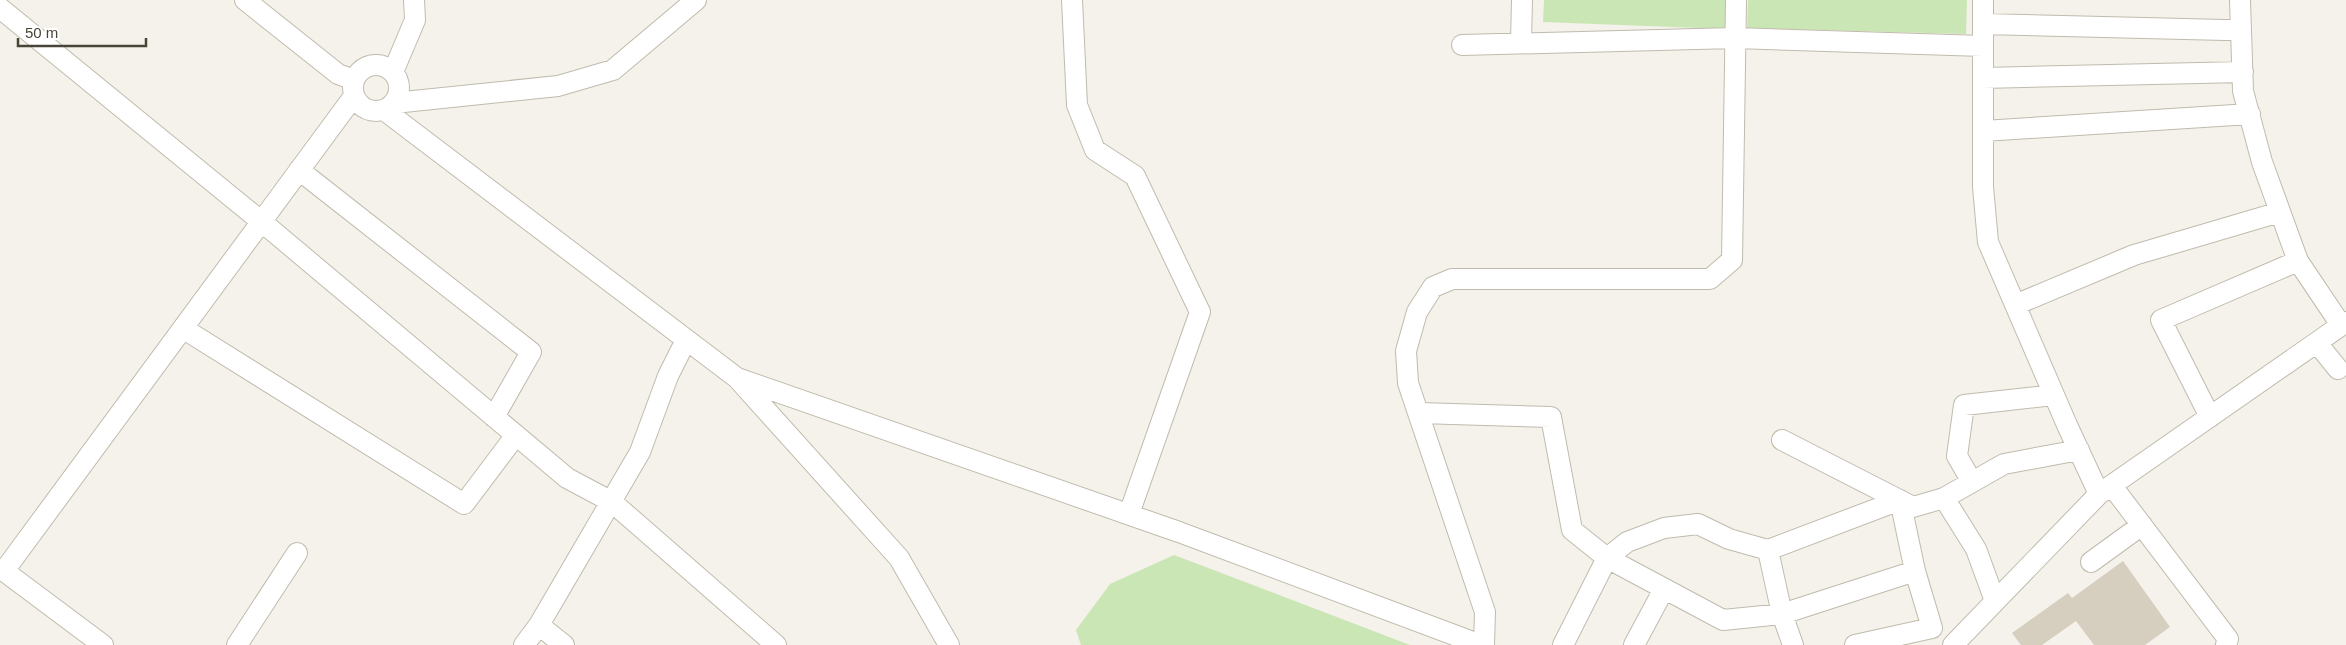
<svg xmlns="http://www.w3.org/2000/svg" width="2346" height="645" font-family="Arial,sans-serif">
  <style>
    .green { fill: #cbe6b5 }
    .building { fill: #d6cfc0 }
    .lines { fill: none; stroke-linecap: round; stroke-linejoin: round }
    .minor-casing { stroke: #c0bbad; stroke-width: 22 }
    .minor { stroke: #fff; stroke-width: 20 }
  </style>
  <rect width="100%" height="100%" fill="#f4f2ea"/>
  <path class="green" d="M1544,0H1726L1725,29L1543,22Z
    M1748,0H1967L1966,34L1747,28Z
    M1174,555L1410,645H1081L1076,630L1110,584Z"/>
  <path class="building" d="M2123,561L2170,627L2145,645H2094L2076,621L2042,645H2021L2012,633L2068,593L2072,598Z"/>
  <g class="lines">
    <defs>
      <path id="minor" d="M245,0L338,74L354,80
        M1072,0L1077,105L1095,150L1135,176L1200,312L1129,514
        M1983,0V187L1988,242L2067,425L2099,494
        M2240,0L2243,91L2262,162L2298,261L2341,325
        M0,8L262,222L567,478L612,502L776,645
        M1983,24L2225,30L2241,28
        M1521,42L1522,0
        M1462,45L1735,38L1983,46
        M353 88a23 23 0 1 1 46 0a23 23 0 1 1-46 0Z
        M393,72L415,20L414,0
        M1983,78L2243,72
        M394,103L558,86L613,70L696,0
        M384,110L737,378L899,558L949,645
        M1983,131L2250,114
        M299,170L531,352L494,417
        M2015,305L2134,255L2280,212
        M184,329L464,504L516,435
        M2317,343L2338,369
        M737,378L1179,532L1481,645
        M1419,413L1551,417L1572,530L1607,558L1563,645
        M2210,417L2161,320L2298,261
        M1782,440L1913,507L1944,498L2004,464L2079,450
        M1972,482L1957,456L1964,405L2054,395
        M2112,486L2228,639L2226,645
        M1944,498L1976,549L1995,601
        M1900,500L1915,571L1782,614L1768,550Z
        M1768,550L1729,539L1698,524L1664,528L1627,542L1607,558L1723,620L1782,614L1793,645
        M2091,562L2142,525
        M539,625L564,645
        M103,645L4,571L354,96
        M237,645L297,553
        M524,645L539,625L640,452L668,376L686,340
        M1484,645L1485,612L1408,383L1406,351L1417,312L1433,287L1452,279H1710L1732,260L1736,0
        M1634,645L1664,589
        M1855,645L1932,628L1915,571
        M1953,645L2099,494L2346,322"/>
    </defs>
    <use href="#minor" class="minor-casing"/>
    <use href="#minor" class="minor"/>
  </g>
  <path d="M18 38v8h128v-8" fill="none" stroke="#484438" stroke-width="2.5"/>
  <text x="25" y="38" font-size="15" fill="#484438" stroke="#ffffff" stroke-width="4" paint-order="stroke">50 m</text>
</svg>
